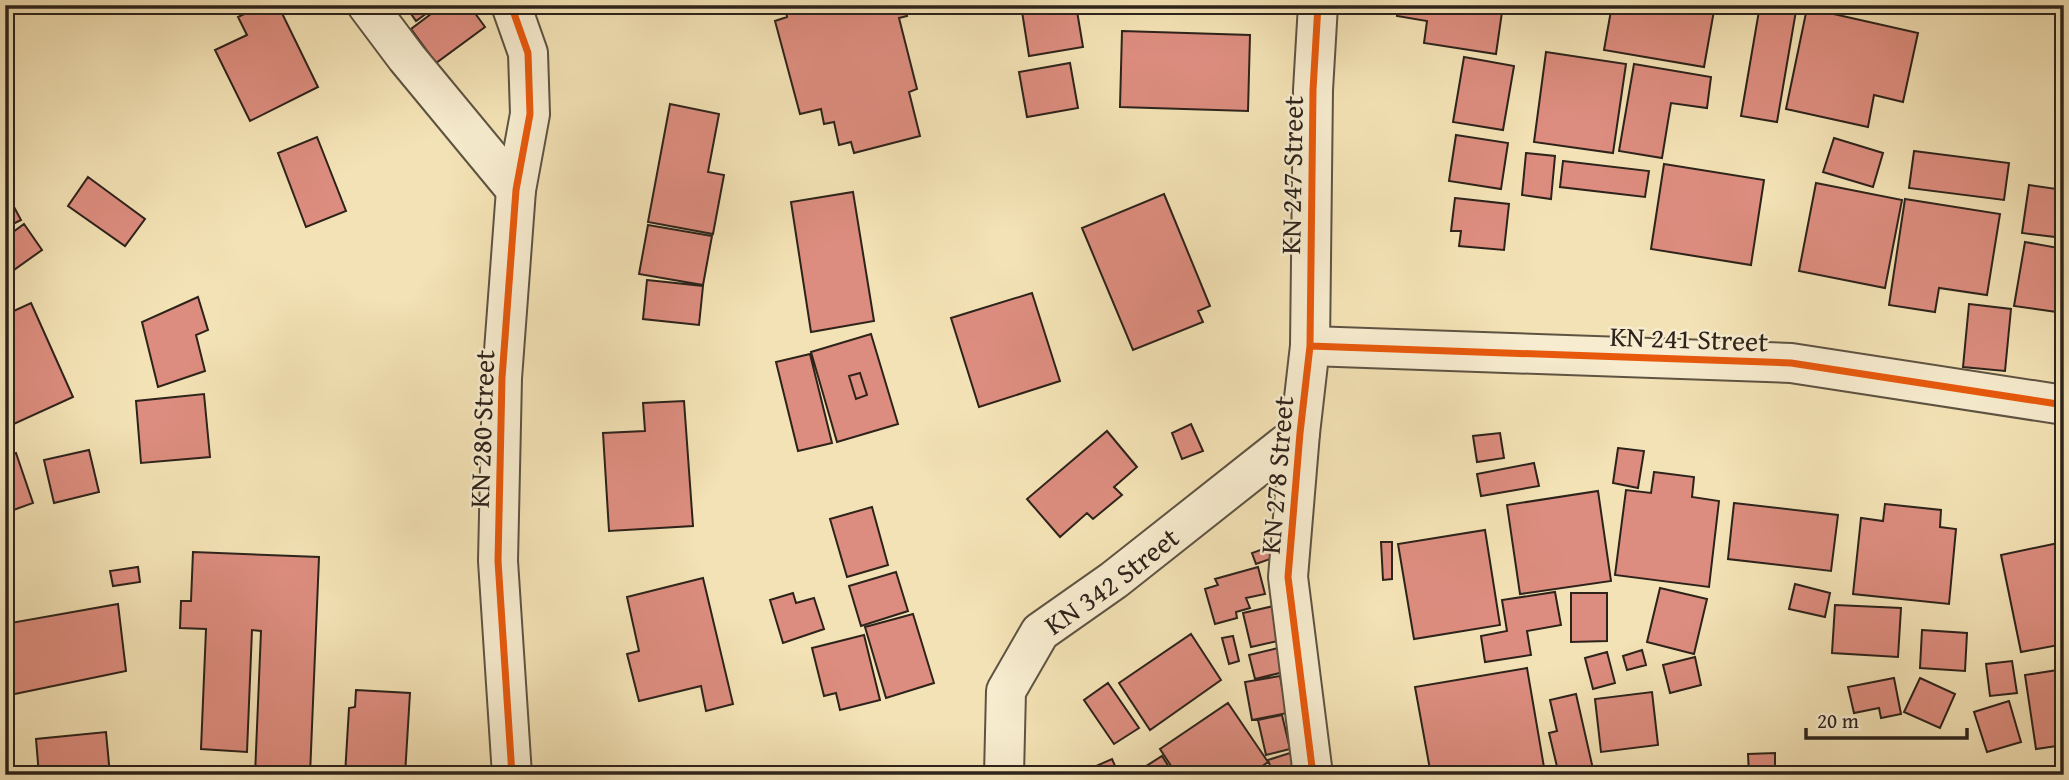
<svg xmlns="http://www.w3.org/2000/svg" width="2069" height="780" font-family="'Gentium Book Plus',serif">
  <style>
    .building { fill: #dd8d7f; stroke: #2d231b; stroke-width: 2; fill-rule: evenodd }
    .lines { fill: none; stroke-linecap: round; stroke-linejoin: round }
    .street-casing { stroke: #5e5342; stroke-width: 42 }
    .street { stroke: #f7eccf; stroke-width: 38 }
    .cycleway-casing { stroke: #f7eccf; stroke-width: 11 }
    .cycleway { stroke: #e8590c; stroke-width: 7 }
    .labels { text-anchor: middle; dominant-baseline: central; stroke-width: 5; stroke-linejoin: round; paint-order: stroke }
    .street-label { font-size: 28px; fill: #2d231b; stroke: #f7eccf }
  </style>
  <rect width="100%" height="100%" fill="#f3e2b5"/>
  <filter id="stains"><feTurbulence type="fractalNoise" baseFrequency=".00286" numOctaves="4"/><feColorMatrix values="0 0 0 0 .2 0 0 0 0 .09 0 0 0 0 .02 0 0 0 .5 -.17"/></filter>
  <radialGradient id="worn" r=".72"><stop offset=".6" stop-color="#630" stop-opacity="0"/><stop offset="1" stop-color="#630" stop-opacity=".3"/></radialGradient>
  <path class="building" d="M263,5H278L318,87L250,121L215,50L247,35L238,17Z
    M405,5H438L416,21Z
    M443,5H469L485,27L436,63L411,29Z
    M803,5H904L907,16L899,18L917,89L909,92L920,136L854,153L851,142L839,145L834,122L824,124L821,109L800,114L775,21L787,17L786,10Z
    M1021,5H1076L1083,47L1029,56Z
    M1399,5H1503L1496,54L1424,43L1427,21L1397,16Z
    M1612,5H1715L1704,67L1604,50Z
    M1760,5H1797L1777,122L1741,116Z
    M1807,8L1918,33L1903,102L1874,95L1868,127L1786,109Z
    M1122,31L1250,35L1248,111L1120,107Z
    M1546,52L1626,64L1613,153L1534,142Z
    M1464,57L1514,66L1503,130L1453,122Z
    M1070,63L1078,108L1027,117L1019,72Z
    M1634,64L1711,77L1707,108L1671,103L1662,158L1619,151Z
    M670,104L719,114L708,172L724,175L713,234L648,222Z
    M1456,135L1508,143L1501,189L1449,181Z
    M317,137L346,211L306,227L278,153Z
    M1834,138L1883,153L1873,187L1823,172Z
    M1914,151L2009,163L2004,200L1909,188Z
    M1526,153L1555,156L1551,199L1522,195Z
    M1563,161L1649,171L1645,197L1560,187Z
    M1664,164L1764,180L1751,265L1651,249Z
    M88,177L145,219L125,246L68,206Z
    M1816,183L1902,200L1885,288L1799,271Z
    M2029,185L2064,190V238L2022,233Z
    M5,190L21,220L5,228Z
    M853,192L874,321L811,332L791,202Z
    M1164,194L1210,306L1198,311L1203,322L1133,350L1082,228Z
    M1455,198L1509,204L1504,250L1459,246L1461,231H1451Z
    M1905,199L2000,214L1987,295L1939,288L1935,312L1889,305Z
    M24,224L42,250L11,272L5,264V238Z
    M648,225L712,236L703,285L639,274Z
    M2025,242L2064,249V313L2014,306Z
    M647,280L703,286L699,325L643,319Z
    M1032,293L1060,381L979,407L951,318Z
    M198,297L208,330L196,335L205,371L158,387L142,322Z
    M31,303L73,397L5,428V315Z
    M1969,304L2011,309L2005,371L1963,367Z
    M871,334L898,424L837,442L811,352ZM860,373L867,395L856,399L849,376Z
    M810,354L832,443L798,451L776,362Z
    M860,373L867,395L856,399L849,376Z
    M204,394L210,457L141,463L136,401Z
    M684,401L693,526L609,531L603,433L645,431L643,403Z
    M1191,424L1203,451L1182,459L1172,433Z
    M1107,431L1137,467L1114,487L1122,495L1093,519L1087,513L1060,537L1027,499Z
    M1500,433L1504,458L1477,462L1473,436Z
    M1618,448L1644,451L1638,488L1613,483Z
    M89,450L99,492L54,503L44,460Z
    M16,453L33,503L5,513V457Z
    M1534,463L1539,486L1481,496L1477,474Z
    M1654,472L1694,477L1692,497L1719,501L1709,587L1615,575L1626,490L1651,493Z
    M1598,491L1611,581L1520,594L1507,505Z
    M1734,503L1838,515L1831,571L1728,559Z
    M1885,504L1941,510L1940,527L1956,529L1949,604L1853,594L1861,518L1883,521Z
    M872,507L888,565L847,577L830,519Z
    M1485,530L1500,625L1414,639L1398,544Z
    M1381,542H1392V579L1383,580Z
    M2063,542L2064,644L2021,652L2001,555Z
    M1277,544L1281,555L1256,564L1252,553Z
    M193,552L319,557L310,775H255L261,631L252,630L247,752L201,749L206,629L180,628L181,601H191Z
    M138,567L140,582L113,586L110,571Z
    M1258,567L1265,594L1246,598L1250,608L1236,612L1237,618L1215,624L1205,589L1218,585L1215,579Z
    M896,572L908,611L861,626L849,586Z
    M703,578L733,704L706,711L701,686L639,701L627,654L639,651L627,597Z
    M1795,584L1830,593L1825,617L1789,609Z
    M1660,588L1707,599L1694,654L1647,642Z
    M1555,592L1561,625L1527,631L1531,655L1485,662L1481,636L1507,631L1502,600Z
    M793,593L796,603L814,598L824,629L783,643L770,600Z
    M1571,593H1607V641L1571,642Z
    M118,604L126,671L5,696V624Z
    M1278,605L1286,639L1251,647L1243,613Z
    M1835,605L1901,608L1898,657L1832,653Z
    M913,614L934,683L886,698L865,627Z
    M1922,630L1967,633L1965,671L1920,668Z
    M1191,634L1221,680L1150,730L1119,683Z
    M864,635L880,700L840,710L836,693L824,696L812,648Z
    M1233,636L1239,661L1229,664L1222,638Z
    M1278,648L1284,672L1255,679L1249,655Z
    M1642,650L1646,665L1627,670L1623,656Z
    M1607,652L1615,683L1593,689L1585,658Z
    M1695,657L1701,685L1670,693L1663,665Z
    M2012,661L2017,693L1990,696L1986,664Z
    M1527,668L1545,773L1431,775L1415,687Z
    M2064,669V745L2036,749L2025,675Z
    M1280,676L1287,713L1252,720L1245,682Z
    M1894,678L1901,714L1881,718L1879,708L1854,713L1848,687Z
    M1920,678L1955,694L1940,728L1904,712Z
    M1108,683L1139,728L1114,744L1084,700Z
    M356,690L410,693L405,775H345L349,708L355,707Z
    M1652,692L1658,745L1601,752L1595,699Z
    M1576,694L1593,769L1559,775L1549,733L1557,731L1550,700Z
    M2009,701L2021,742L1987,752L1974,712Z
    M1228,703L1268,762L1250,775H1177L1160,749Z
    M1282,715L1290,749L1266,755L1258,720Z
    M106,732L110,775H39L36,739Z
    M1290,753L1294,765L1272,771L1268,760Z
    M1775,753V775H1749L1748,754Z
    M1162,756L1174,775H1132Z
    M1112,759L1119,775H1076Z"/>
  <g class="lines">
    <defs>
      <g id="street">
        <path d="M367,5L406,57L516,190"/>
        <path d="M511,5L528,53L530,114L516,190L502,378L498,561L512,775"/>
        <path d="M1310,346L1791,363L2064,405"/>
        <path id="s1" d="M1004,775L1006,691L1040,632L1114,580L1300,433"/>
        <path d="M1313,775L1288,577L1300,433L1310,346L1313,90L1318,5"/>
      </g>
    </defs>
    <use href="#street" class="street-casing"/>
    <use href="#street" class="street"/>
    <defs>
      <path id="cycleway" d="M511,5L528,53L530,114L516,190L502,378L498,561L512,775
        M1310,346L1791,363L2064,405
        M1313,775L1288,577L1300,433L1310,346L1313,90L1318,5"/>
    </defs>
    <use href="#cycleway" class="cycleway-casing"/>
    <use href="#cycleway" class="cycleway"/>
  </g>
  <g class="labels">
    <g class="street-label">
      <text transform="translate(1291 175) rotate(-89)">KN 247 Street</text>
      <text transform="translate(1689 338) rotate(2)">KN 241 Street</text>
      <text transform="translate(481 429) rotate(-88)">KN 280 Street</text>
      <text transform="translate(1276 475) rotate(-85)">KN 278 Street</text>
      <text stroke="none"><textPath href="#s1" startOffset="240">KN 342 Street</textPath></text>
    </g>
  </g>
  <rect width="2069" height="780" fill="none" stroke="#f3e2b5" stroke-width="28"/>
  <rect x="7" y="7" width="2055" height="766" fill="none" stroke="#2d231b" stroke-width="3.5"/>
  <rect x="14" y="14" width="2041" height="752" fill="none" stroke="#2d231b" stroke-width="2"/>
  <path d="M1806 728v10h161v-10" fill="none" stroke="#2d231b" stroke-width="3.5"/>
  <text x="1817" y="728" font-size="21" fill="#2d231b" stroke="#f7eccf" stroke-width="5" paint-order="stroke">20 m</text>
  <rect width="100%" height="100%" filter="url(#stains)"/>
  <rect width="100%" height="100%" fill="url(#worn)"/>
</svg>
